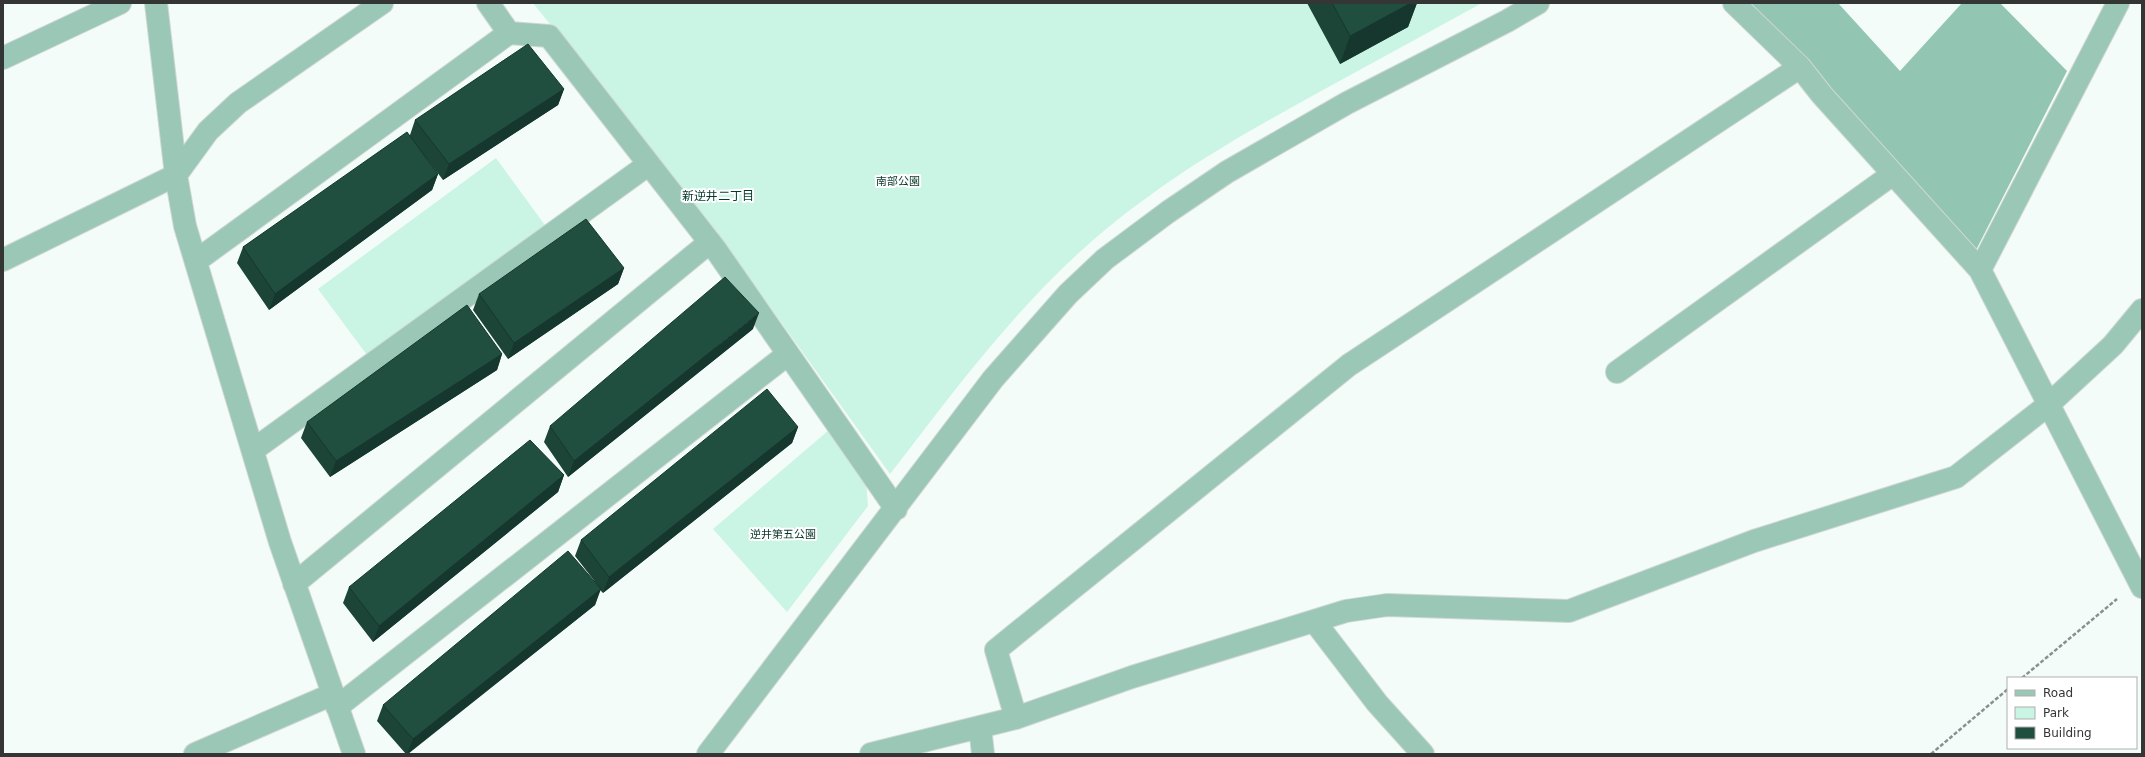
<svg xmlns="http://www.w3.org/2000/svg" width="2145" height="757" font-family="'DejaVu Sans','Noto Sans JP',sans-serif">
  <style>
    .green { fill: #caf4e4 }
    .forest { fill: #93c5b3 }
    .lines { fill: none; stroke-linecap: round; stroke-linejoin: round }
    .minor-casing { stroke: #d0d8d5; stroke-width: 24 }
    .path { stroke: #8a908e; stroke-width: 2.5; stroke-dasharray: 4 2; stroke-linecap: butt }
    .minor { stroke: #9ac7b6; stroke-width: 22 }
    .wall { fill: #1c4437 }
    .shaded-wall { fill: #16372d }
    .building { fill: #204f40; stroke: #16372d }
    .labels { text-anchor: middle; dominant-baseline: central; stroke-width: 4; stroke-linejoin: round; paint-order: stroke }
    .park-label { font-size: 11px; fill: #0a372a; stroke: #fff }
    .neighbourhood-label { font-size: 12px; fill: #033a2c; stroke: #fff }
  </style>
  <rect width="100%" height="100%" fill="#f3fcf8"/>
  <path class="green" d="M533,3H1482C1429,32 1376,61 1323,90C1237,137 1157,183 1083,249C1009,316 950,396 890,474L712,226Z
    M496,158L547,228L370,359L318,289Z
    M829,430L866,481L868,506L787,612L713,529Z"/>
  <path class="forest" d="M1746,3H1838L1900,71L1962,3H2000L2067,71L1975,252Z"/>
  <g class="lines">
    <defs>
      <path id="minor" d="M156,3L176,175L185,226L280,542L354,754
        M488,3L509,33
        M1734,3L1800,67L1822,95L1980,270L2142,587
        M3,58L120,3
        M3,260L176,175L208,131L238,103L382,3
        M196,261L509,33L549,36L716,250L896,509
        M1980,270L2118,3
        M1617,372L1893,174
        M253,450L649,164
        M294,584L710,242
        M1315,622L1377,703L1423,754
        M337,707L788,354
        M1016,718L996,650L1349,365L1800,67
        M980,727L983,754
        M195,754L333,694
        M708,754L993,379L1068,294L1105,259L1168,212L1227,172L1347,103L1507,21L1538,3
        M871,754L1016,718L1132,677L1346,611L1387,605L1569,611L1754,541L1956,477L2048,405L2113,345L2142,310"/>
    </defs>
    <use href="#minor" class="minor-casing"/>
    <path class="path" d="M2022,678L2117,599
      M1931,754L2008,689"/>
    <use href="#minor" class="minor"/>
  </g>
  <path class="wall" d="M1307,3H1417L1408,27L1340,64Z
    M564,89L558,105L443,180L424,155L438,174L432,190L269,310L237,263L243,247L410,135L415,120Z
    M624,268L618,284L508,359L473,310L479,294Z
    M753,329L568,477L544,442L550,426Z
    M502,354L497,370L330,477L301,438L307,422Z
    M798,427L792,443L603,593L600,590L595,605L408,754H406L377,721L383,705L596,583L575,556L581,540Z
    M564,475L558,492L373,642L343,603L349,587Z"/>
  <path class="shaded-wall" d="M1411,3H1417L1408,27L1340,64L1350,36Z
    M564,89L558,105L443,180L449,164Z
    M438,174L432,190L269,310L275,294Z
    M624,268L618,284L508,359L514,343Z
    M759,313L753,329L568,477L574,461Z
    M502,354L497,370L330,477L336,461Z
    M798,427L792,443L603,593L609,577Z
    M564,475L558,492L373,642L379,626Z
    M601,589L595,605L407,754L413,739Z"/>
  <path class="building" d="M1332,3H1411L1350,36Z
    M528,44L564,89L449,164L415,120Z
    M407,132L438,174L275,294L243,247Z
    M586,219L624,268L514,343L479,294Z
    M725,277L759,313L574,461L550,426Z
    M467,305L502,354L336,461L307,422Z
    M767,389L798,427L609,577L581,540Z
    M530,440L564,475L379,626L349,587Z
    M568,551L601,589L413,739L383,705Z"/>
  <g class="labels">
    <g class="park-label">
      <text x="898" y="181">南部公園</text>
      <text x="783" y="534">逆井第五公園</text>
    </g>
    <g class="neighbourhood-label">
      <text x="718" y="196">新逆井二丁目</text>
    </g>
  </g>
  <rect width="2145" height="757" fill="none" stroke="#333635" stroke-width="8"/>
  <rect x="2007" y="677" width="130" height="72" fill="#ffffff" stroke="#adafae"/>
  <rect x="2015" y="690" width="20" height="6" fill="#9ac7b6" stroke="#adafae"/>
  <text x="2043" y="697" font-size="12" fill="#333635">Road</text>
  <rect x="2015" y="707" width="20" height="12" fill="#caf4e4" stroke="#adafae"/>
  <text x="2043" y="717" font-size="12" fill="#333635">Park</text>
  <rect x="2015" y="727" width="20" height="12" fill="#204f40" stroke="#adafae"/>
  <text x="2043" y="737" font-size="12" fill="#333635">Building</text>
</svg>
